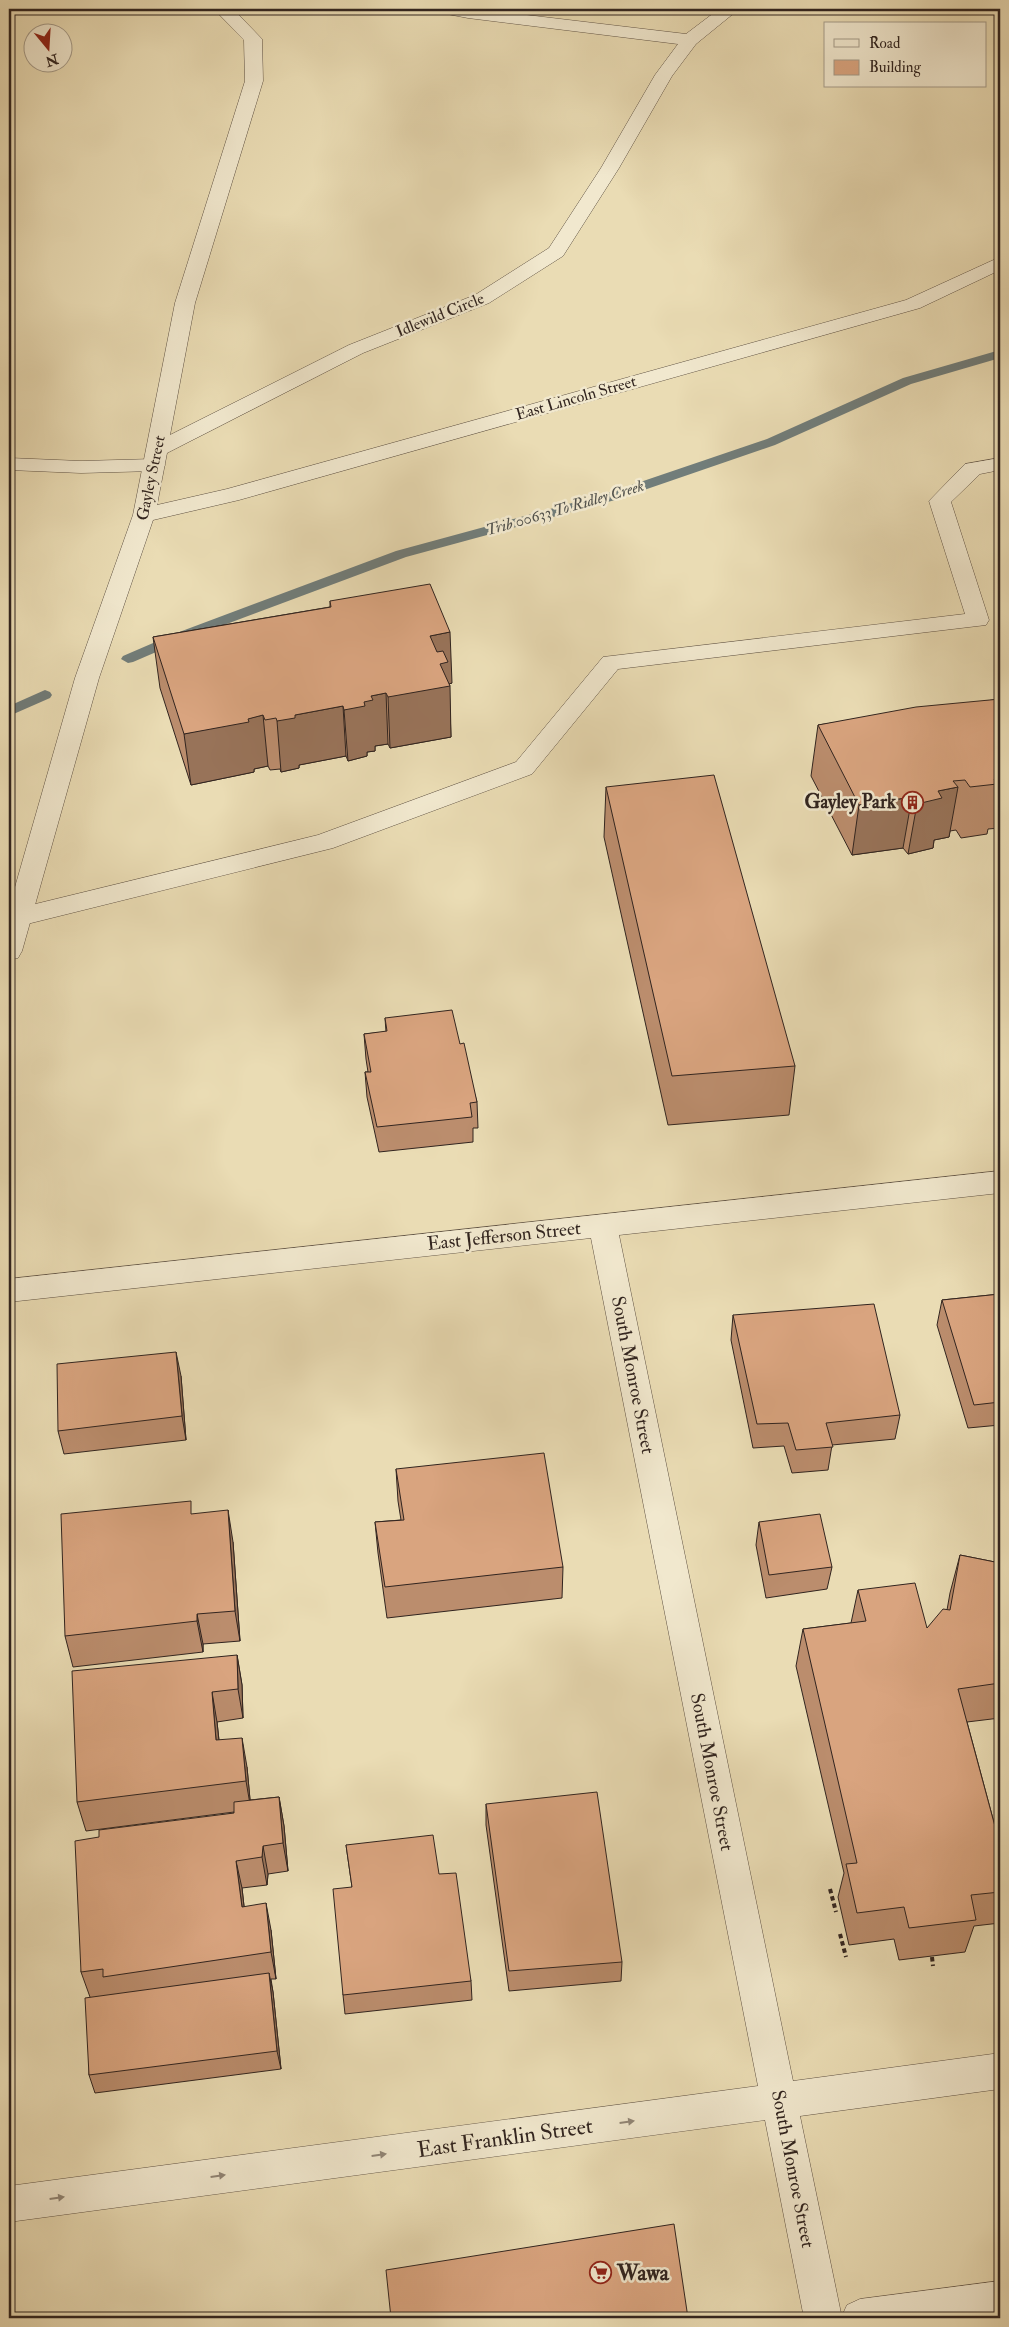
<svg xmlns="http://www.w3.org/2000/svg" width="1009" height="2327" font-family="'IM FELL Double Pica',serif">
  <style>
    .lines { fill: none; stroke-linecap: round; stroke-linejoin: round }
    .stream { fill: #717d7a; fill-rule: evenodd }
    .lane-casing { stroke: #5f5244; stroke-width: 1 }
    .street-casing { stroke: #5f5244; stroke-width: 1 }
    .path { stroke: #31241f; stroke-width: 4; stroke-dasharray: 4.5 3; stroke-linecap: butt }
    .lane { fill: #f1e8ce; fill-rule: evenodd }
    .street { fill: #f1e8ce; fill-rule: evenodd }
    .wall { fill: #bb8d6d; stroke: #31241f }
    .shaded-wall { fill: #987359; stroke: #31241f }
    .building { fill: #d9a47f; stroke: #31241f }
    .oneway { fill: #918676 }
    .labels { text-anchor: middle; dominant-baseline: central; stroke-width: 5; stroke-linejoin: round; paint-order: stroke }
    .far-street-label { font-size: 16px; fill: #31241f; stroke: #f1e8ce }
    .far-water-label { font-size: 16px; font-style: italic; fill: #51514c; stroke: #f1e8ce }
    .poi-label { font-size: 19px; font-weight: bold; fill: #31241f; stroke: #f1e8ce; text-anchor: end }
    .street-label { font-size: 19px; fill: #31241f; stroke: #f1e8ce }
    .near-street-label { font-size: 22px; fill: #31241f; stroke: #f1e8ce }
    .near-poi-label { font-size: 22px; font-weight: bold; fill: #31241f; stroke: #f1e8ce; text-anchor: start }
  </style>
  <rect width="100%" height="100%" fill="#eadcb4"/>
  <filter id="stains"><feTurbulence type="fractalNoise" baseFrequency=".004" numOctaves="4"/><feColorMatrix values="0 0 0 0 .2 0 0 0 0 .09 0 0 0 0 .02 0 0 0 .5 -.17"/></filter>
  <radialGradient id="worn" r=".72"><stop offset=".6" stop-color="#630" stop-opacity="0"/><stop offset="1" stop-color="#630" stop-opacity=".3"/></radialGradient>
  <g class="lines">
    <path class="stream" d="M1000,350V358L911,384L775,445L615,500L406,557L184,640L133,662L128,663L121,659L123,656L174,634L396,551L605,494L767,439L903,378Z
      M45,690L50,692L52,695L50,698L9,716V706Z"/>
    <defs>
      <path id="lane" d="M9,458L81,461L154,459L162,460L165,465L162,470L154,471L81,473L9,470Z
        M1000,458V470L980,474L951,502L989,620L986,625L618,669L532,774L333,848L19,926L9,921L10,911L19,908L318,835L516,762L603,657L965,614L929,501L965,464Z
        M1000,2281V2318H841L847,2305L860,2299Z"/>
      <path id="street" d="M214,9H233L262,39L263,81L195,303L170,435L349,345L475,295L549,248L601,168L655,75L678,44L468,18L442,13L439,9H476L686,34L719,9H739L696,44L672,76L619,168L563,256L489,303L363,353L167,453L157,505L227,489L906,300L1000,257V270L920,308L239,500L153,520L99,678L22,951L18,958L9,960V908L75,678L133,515L175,303L245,81L244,40Z
        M1000,1171V1193L619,1235L793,2081L1000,2053V2089L800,2116L842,2318H804L765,2120L9,2222V2186L758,2086L591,1238L9,1302V1279Z"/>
    </defs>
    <use href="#lane" class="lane-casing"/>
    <use href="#street" class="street-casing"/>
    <path class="path" d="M998,1718L1000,1725
      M830,1889L836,1912
      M840,1934L846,1957
      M932,1957L933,1966"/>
    <use href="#lane" class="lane"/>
    <use href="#street" class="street"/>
  </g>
  <path class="wall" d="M1000,434V456L997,449Z
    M330,601L452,683L449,684L451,737L390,748L388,744L375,746V751L367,752V756L348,761L346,756L299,765V768L281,772L280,769L270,770L268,766L254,769V772L191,785L160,688L153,637L330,607Z
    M1000,699V828L988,829L987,834L961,838L956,830L950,831L949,837L934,840L933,848L908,854L903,848L852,855L811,776L818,725Z
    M606,787L795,1066L789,1115L668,1125L604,837Z
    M385,1018L460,1044L477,1102L478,1128H473V1142L379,1152L367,1097L365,1072H368L366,1059L364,1034L386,1032Z
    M1000,1294V1425L968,1428L937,1325L942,1300Z
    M733,1315L900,1415L895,1439L832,1445L828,1470L792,1473L784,1446L753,1448L731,1340Z
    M181,1376L186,1440L64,1454L58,1431Z
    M396,1469L563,1567L562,1598L387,1618L378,1553L375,1522L401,1520L398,1501Z
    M193,1514L233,1542L240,1641L203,1644V1652L73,1667L65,1636Z
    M759,1522L832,1567L827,1589L766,1598L756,1545Z
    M960,1555L1000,1563V1718L967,1722L1000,1845V1923L974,1926L965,1952L899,1960L894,1939L849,1945L838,1897L844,1873L796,1666L803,1629L851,1623L858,1590L927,1628L947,1610L950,1593Z
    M237,1655L242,1685L243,1718L217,1722L219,1740L247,1767L250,1800L279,1797L284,1826L288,1871L268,1874L267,1885L242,1888L244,1906L271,1930L276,1979H271L273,1992L281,2069L95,2093L89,2075L90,1997L81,1972L99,1837L234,1813V1812L86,1831L77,1802Z
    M486,1804L622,1962L621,1981L509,1991L486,1825Z
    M346,1845L439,1874L471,1981L472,2000L345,2014L343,1995L352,1887Z"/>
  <path class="shaded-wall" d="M450,632L452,683L449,684L450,686L451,737L390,748L388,697L430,636Z
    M386,693L388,744L375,746V751L367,752V756L348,761L344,710L364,702L371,696Z
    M343,706L346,756L299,765V768L281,772L277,721L295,715Z
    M263,715L268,766L254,769V772L191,785L184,734Z
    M958,787L949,837L934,840L933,848L908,854L917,804L938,791Z
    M912,797L903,848L852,855L859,805Z
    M176,1352L181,1376L186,1440L182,1416Z
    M228,1510L233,1542L240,1641L235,1611Z
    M197,1614L203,1644V1652L197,1621Z
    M237,1655L242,1685L243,1718L238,1689Z
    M212,1692L217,1722L222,1770L216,1740Z
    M242,1738L247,1767L251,1810L246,1781Z
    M279,1797L284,1826L288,1871L283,1843Z
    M263,1846L268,1874L267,1885L262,1857Z
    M236,1861L242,1888L247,1934L242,1907Z
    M266,1903L271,1930L276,1979L271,1952Z
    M269,1973L273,1992L281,2069L277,2051Z"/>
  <path class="building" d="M430,584L450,632L430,636L437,652L443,651L448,662L440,664L450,686L388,697L386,693L371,696L373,700L364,702L365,706L344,710L343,706L295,715V718L277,721L276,718L265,720L263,715L248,719L249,722L184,734L153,637L331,607L330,601Z
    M1000,699V778L994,779L997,784L970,787L965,780L953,781L958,787L938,791L942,798L917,804L912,797L859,805L818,725L916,707Z
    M714,775L795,1066L672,1076L606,787Z
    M452,1010L460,1044L464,1043L477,1102L470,1103L472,1117L377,1127L365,1072H371L364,1034L387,1031L385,1018Z
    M1000,1294V1402L974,1405L942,1300Z
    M874,1304L900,1415L826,1423L833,1447L796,1450L788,1423L757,1424L733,1315Z
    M176,1352L182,1416L58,1431L57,1364Z
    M544,1453L563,1567L385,1587L375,1522L404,1520L396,1469Z
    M191,1501V1514L228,1510L235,1611L197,1614V1621L65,1636L61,1514Z
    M820,1514L832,1567L769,1575L759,1522Z
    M960,1555L1000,1563V1683L958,1689L1000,1845V1892L971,1895L976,1920L909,1928L904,1907L857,1913L846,1864L857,1863L803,1629L866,1621L858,1590L915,1583L927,1628L943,1609L950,1610Z
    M237,1655L238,1689L212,1692L216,1740L242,1738L246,1781L77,1802L72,1671Z
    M597,1792L622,1962L509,1971L486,1804Z
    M279,1797L283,1843L263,1846L262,1857L236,1861L242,1907L266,1903L271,1952L103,1977V1969L81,1972L75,1841L99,1837V1830L234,1813V1802Z
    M433,1835L439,1874L456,1873L471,1981L343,1995L333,1889L352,1887L346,1845Z
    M269,1973L277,2051L89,2075L85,1998Z
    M674,2224L688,2318H391L386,2270Z"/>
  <defs><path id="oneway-solid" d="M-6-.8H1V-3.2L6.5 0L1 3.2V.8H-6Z" transform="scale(1.25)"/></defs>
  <g class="oneway">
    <use href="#oneway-solid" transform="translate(627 2122) rotate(-8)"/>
    <use href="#oneway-solid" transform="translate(379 2155) rotate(-8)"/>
    <use href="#oneway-solid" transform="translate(218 2176) rotate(-8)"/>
    <use href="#oneway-solid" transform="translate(57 2198) rotate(-8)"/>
  </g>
  <defs>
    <symbol id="building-ring" viewBox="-11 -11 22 22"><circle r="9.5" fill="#f1e8ce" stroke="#8f2418" stroke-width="1.5"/><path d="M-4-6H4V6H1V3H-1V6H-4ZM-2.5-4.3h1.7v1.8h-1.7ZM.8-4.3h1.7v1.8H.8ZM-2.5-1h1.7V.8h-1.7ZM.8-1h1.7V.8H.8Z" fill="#8f2418"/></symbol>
    <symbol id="supermarket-ring" viewBox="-11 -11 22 22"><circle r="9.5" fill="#f1e8ce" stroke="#8f2418" stroke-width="1.5"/><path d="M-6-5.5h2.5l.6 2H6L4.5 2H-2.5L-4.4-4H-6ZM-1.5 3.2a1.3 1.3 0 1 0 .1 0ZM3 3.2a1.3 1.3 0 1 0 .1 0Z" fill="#8f2418"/></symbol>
  </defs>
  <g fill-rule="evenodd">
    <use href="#building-ring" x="900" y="790" width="25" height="25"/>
    <use href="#supermarket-ring" x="588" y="2260" width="25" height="25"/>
  </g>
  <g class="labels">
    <g class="far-street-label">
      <text transform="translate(440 315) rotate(-22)">Idlewild Circle</text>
      <text transform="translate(576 398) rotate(-16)">East Lincoln Street</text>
      <text transform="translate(151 478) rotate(-78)">Gayley Street</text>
    </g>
    <g class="far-water-label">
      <text transform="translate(565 508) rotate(-16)">Trib 00633 To Ridley Creek</text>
    </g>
    <g class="poi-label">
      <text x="896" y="802">Gayley Park</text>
    </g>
    <g class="street-label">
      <text transform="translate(504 1236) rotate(-6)">East Jefferson Street</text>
      <text transform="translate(633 1375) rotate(79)">South Monroe Street</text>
      <text transform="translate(712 1772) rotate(79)">South Monroe Street</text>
      <text transform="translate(793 2169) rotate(79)">South Monroe Street</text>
    </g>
    <g class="near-street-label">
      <text transform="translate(505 2138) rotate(-8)">East Franklin Street</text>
    </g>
    <g class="near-poi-label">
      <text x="617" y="2273">Wawa</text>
    </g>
  </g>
  <rect width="1009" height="2327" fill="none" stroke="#eadcb4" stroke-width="30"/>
  <rect x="10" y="10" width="989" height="2307" fill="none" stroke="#31241f" stroke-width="2.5"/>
  <rect x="15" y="15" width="979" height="2297" fill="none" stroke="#31241f"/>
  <rect x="824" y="22" width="162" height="65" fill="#f1e8ce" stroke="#a49a88"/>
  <rect x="834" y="39" width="25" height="8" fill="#f1e8ce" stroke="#a49a88"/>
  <text x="869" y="48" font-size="15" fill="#31241f">Road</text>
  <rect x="834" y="60" width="25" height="15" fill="#d9a47f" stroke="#a49a88"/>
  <text x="869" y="72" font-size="15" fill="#31241f">Building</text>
  <g transform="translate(48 48) rotate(162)"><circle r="24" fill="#f1e8ce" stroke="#a49a88"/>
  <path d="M0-4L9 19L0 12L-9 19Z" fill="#8f2418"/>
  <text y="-8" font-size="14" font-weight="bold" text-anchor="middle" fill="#31241f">N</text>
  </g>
  <rect width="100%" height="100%" filter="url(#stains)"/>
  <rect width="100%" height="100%" fill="url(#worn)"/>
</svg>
